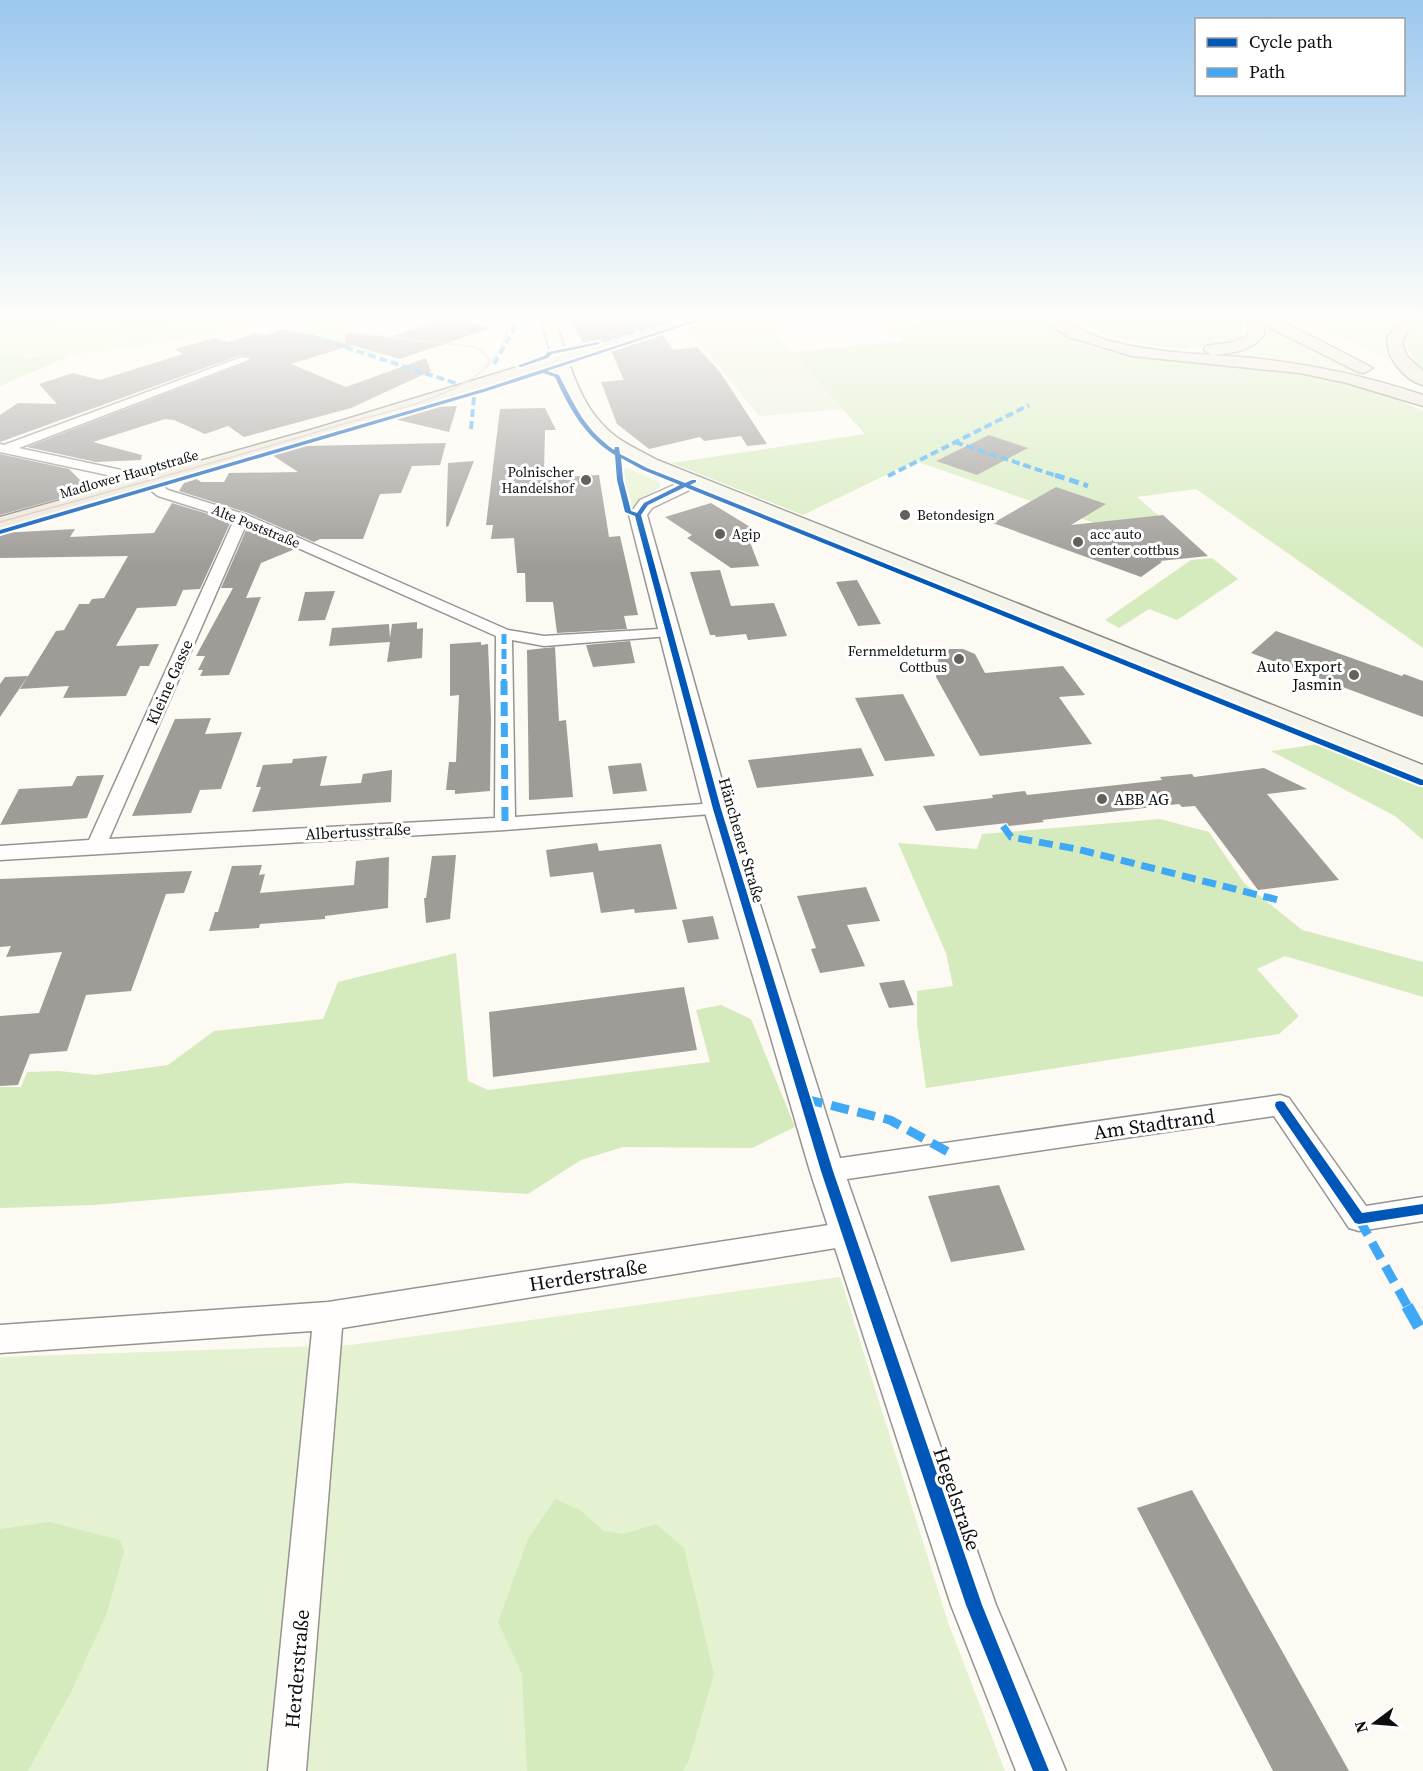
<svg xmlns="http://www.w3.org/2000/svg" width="1423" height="1771" font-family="'Source Serif 4',serif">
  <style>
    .green { fill: #e5f2d1 }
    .forest { fill: #d5ebbe }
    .cemetery { fill: #e8edd5 }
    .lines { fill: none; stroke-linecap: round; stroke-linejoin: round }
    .stream { stroke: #c8e6f8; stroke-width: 4 }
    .building { fill: #9f9c98 }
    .minor-casing { stroke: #959491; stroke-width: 3 }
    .tertiary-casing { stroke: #959491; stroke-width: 3 }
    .secondary-casing { stroke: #8c8b87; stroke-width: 3 }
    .primary-casing { stroke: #82827e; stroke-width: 3 }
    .motorway-casing { stroke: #82827e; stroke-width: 3 }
    .minor { fill: #fffefd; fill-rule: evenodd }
    .tertiary { fill: #fffefd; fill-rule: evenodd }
    .secondary { fill: #f5f4ea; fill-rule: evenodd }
    .primary { fill: #ede8d8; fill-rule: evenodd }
    .motorway { fill: #ebe0d4; fill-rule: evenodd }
    .tram { stroke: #d9c4c4; stroke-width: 1.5 }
    .quiet-far4 { stroke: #3fa9f5; stroke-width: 4; stroke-dasharray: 8 4; stroke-linecap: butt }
    .quiet-far3 { stroke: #3fa9f5; stroke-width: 5; stroke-dasharray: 10 5; stroke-linecap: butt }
    .quiet-far2 { stroke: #3fa9f5; stroke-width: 7; stroke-dasharray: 14 7; stroke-linecap: butt }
    .quiet-far1 { stroke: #3fa9f5; stroke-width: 9; stroke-dasharray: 18 9; stroke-linecap: butt }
    .quiet { stroke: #3fa9f5; stroke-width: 12; stroke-dasharray: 24 12; stroke-linecap: butt }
    .cycleway-casing { stroke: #fff; stroke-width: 4 }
    .cycleway { fill: #0057b8; fill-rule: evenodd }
    .poi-dot { fill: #61615e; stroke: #fff; stroke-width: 2 }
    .labels { text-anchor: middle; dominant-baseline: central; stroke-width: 6; stroke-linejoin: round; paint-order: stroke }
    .far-poi-label { font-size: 14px; fill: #0e0e0e; stroke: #fff; text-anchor: start }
    .far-street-label { font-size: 14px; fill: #0e0e0e; stroke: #fff }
    .poi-label { font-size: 16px; fill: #0e0e0e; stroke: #fff; text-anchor: end }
    .street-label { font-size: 16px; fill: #0e0e0e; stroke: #fff }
    .near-street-label { font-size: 20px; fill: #0e0e0e; stroke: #fff }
  </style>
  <rect width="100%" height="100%" fill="#fcfaf2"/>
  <path class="green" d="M67,319H98L142,326L128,334L134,339L166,334L169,319H265C223,332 182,339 138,346C91,353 48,360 0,353V335Z
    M288,319H328C336,337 382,343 402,348L378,357L302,332L316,327Z
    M1303,319H1399L1388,327L1381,344L1391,360Z
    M1269,328L1370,379L1305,365L1175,354L1249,348L1262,341Z
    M628,468L660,483V487L632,508L622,469Z
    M840,1277L948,1622L1005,1771H0V1357L351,1345Z"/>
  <path class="forest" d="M4,319H67L0,335V325L8,323L0,320Z
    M98,319H169L166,334L134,339L128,334L141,326Z
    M915,319H1035L1083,344L1115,353L1175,362L1261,366L1308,372L1382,392L1423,411V648L1196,489L1137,497L1173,528L1132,536L915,461L803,515L672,463L865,434L791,352L904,341L888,328L922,325Z
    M1075,319H1240L1242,320L1241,337C1195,359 1118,345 1075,319Z
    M1423,322V370L1404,345L1408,333Z
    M0,353L29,357L70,356L0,386Z
    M1212,558L1238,579L1177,620L1149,609L1119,628L1105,620L1191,560Z
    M1319,744L1423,786V840L1395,816L1271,751Z
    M1160,819L1209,832L1244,883L1302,930L1423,962V997L1285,956L1257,969L1299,1016L1279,1034L926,1088L917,1024V991L953,986L946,953L898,843L977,849L982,834Z
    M456,953L468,1081L488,1090L710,1062L696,1010L721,1005L751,1019L795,1127L752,1148L623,1147L581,1160L528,1194L349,1183L94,1205L0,1208V1087H21L27,1072L59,1071L95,1075L168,1065L214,1031L323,1019L338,982Z
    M555,1499L580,1510L604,1531L624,1534L656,1524L684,1548L714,1674L689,1760L683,1771H527L522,1674L498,1622L528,1539Z
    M49,1522L120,1540L124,1552L107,1613L71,1692L28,1771H0V1529Z"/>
  <path class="cemetery" d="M734,319H761L843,409L759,416L687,327L699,323L709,327Z"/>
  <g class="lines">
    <path class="stream" d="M0,325L27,319"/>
  </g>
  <path class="building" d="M446,319H458L491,328L400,359L345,343L347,333L389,337Z
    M611,319H653L656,322L584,344L571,322Z
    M284,329L352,345L291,364L346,387L426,358L431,371L351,408L244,437L228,426L205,434L174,420L165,419L93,442L142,455L141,460L96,462L27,447L253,360L251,357L241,355L0,442V415L18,403L57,404L39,384L73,373L100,380L183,354L174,349L216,338L228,342L255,333L266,335Z
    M663,335L673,350L697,347L720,372L767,444L747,446L741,436L704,441L700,437L649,449L617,424L601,382L624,380L611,351Z
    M457,406L449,432L394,419L432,407Z
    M545,408L556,430H545L544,470H559L561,477L599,475L609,537L620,536L638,615L624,616L627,629L557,633L553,602H526L525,573H517L514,538L491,539L493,525H486L500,409Z
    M989,435L1028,448L977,475L936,461Z
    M446,443L440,465L412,466L401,493L380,494L363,539H320L314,542L248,513L179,491L184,483L197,479L201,482H224L229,473L298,472L272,455L305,446Z
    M0,454L69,469L90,490L0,515Z
    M474,461L448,527L446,526L448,463Z
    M1056,487L1106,504L1071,525L1163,515L1208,556L1160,561L1162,562L1141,577L993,523Z
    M172,503L231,521L200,589L183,590L176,606L137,608L116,646L159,644L149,666H140L126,696L63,698L69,686L20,689L56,631L64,630L79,604H89L92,599L104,598L128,556L0,558V533L75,529L70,537L154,533Z
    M711,503L752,528L746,530L760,539L750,542L759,566L731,568L687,538L692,535L665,517Z
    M247,528L295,549L261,563L246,598L261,597L229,675L200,676L203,670H198L205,656H196L233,588H221Z
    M720,570L731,606L774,603L787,636L748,640L746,634L716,637L715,635H710L690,572Z
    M857,580L881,624L858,626L836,582Z
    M335,591L325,620L298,621L305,592Z
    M417,622V629L423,628L422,658L387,662L390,642L329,646L332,628L389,624L390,638L392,624Z
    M1276,631L1402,676L1404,674L1423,681V717L1251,653Z
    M630,641L635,663L593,667L586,645Z
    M481,642V645L488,644L491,718L490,791L455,794V790H446L449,762H456L459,695L450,696V644Z
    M555,647L559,721L566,720L573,797L529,800L527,650Z
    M950,649H963L975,654L985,673L1063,666L1085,695L1059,697L1092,744L980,756L936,677L939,654Z
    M28,676L0,717V684L5,677Z
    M903,694L935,756L885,761L855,698Z
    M211,718L205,734L242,732L221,789L200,790L191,813L132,816L175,719Z
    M861,748L874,776L757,788L748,760Z
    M327,756L320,786L361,783L363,774L392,770L391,802L252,812L261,787H256L263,765L292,763L293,759Z
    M641,763L647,791L613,794L608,766Z
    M1264,768L1307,789L1267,794L1339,880L1258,890L1195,806L1182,807L1179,804L1042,820L1044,822L1009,826L1007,823L936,831L923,806L993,798L992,795L1025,791L1027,795L1162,780L1160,777L1192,774L1194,777Z
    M104,775L87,818L0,825L19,789L72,786L77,776Z
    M597,843L599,851L661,844L677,909L635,913L634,909L601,913L593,872L550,877L546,850Z
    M456,855L450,919L426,923L424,898H426L432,856Z
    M389,857L388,908L325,916V919L260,924L259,928L209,931L215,912H218L232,866L262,865L259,875L265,874L260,893L354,885L356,861Z
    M192,871L184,893L166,894L131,991L86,995L67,1051L30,1054L18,1085L0,1086V1016L39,1013L62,952L6,957L11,946L0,947V879Z
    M866,887L880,921L847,925L865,966L820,973L811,949L816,948L797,896Z
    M713,916L719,939L688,943L682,920Z
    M904,980L914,1005L889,1008L879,983Z
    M684,987L697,1050L493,1077L489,1012Z
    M999,1185L1025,1250L951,1262L928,1196Z
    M1192,1490L1349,1771H1273L1137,1508Z"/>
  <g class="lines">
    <defs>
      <path id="minor" d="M242,357L251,359L19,448L149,476L168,490L247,515L508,630L544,636L675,628L677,631L669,636L544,646L512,640L515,817L717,803L724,805L727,809L724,813L505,830L0,860V846L89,840L234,520L158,496L140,482L0,452V444L4,445ZM246,525L496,636L495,818L109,839Z
        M1280,1095L1289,1098L1366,1206L1423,1197V1221L1359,1231L1349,1228L1274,1116L827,1182L818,1179L814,1171L818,1163L827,1160Z
        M848,1222L858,1225L862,1234L858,1243L848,1246L342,1328L306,1771H268L312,1331L0,1353V1325L328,1302Z"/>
      <path id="tertiary" d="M694,476L702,481L700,485L652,508L647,515L730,809L844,1171L996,1605L1066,1771H1016L951,1605L810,1171L704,809L629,515L640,500Z"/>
      <path id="secondary" d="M541,319H555C567,355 576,397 603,425C617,441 639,450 657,460L1423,765V782L645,468C626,458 605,448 591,432C563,401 552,358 541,319Z"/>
      <path id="primary" d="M675,319H699L696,322L328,437L0,531V517L314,429Z"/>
      <path id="motorway" d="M1040,319C1067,318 1084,334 1110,341C1143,350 1177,353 1211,355L1204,350L1206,346L1234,342L1247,336L1249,327L1245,319H1278L1373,368L1364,373L1358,372L1263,324L1264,334C1253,351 1232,353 1213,355C1286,359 1354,372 1423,395V406L1347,383L1300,373L1132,356L1069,337Z
        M1403,319H1420L1407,331L1402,344L1407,356L1423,371V385C1405,381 1383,355 1388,336Z"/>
    </defs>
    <use href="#minor" class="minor-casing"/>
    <use href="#tertiary" class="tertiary-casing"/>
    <use href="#secondary" class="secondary-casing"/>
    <use href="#primary" class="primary-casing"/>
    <use href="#motorway" class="motorway-casing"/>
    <use href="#minor" class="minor"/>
    <use href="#tertiary" class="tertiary"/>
    <use href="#secondary" class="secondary"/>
    <use href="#primary" class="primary"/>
    <use href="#motorway" class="motorway"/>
    <path class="tram" d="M331,319L340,328L355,333L477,347L489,359L487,368
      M0,522C111,491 223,461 333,427C376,414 427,405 466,382C486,371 507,349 507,325L498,319"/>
    <path class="quiet-far4" d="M311,336L458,384
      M592,344L667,321
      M494,364L513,331L514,319
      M471,429L474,397
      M955,442L1060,477
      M888,476L1029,405"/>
    <path class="quiet-far3" d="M1055,475L1088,486
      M504,634V683"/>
    <path class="quiet-far2" d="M504,681L505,824
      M1003,826L1011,837L1077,849L1282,901"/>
    <path class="quiet-far1" d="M805,1099L890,1120L950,1153
      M1359,1219L1408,1307"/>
    <path class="quiet" d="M1407,1306L1423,1334"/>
    <defs>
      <path id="cycleway" d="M698,319H704L547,371L559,375C576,408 584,428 614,450L615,447H619L620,454L647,468L685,483L692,480H696V482L690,485L1423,780V785H1420L685,487L648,505L641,515L721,809L833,1171L982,1605L1049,1771H1033L966,1605L821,1171L713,809L635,516L625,512L617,480L615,455C585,437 569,408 555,377L543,373L487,391L0,534V530L483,389ZM621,458L643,470L680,485L644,503L637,513L631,511L623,480Z
        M598,342L600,344L552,354L548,358L521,367L517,366L544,356L548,352Z
        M1280,1101L1284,1102L1362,1213L1423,1204V1214L1359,1224L1355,1223L1276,1108L1275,1105L1276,1102Z"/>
    </defs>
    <use href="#cycleway" class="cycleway-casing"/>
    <use href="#cycleway" class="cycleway"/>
  </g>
  <linearGradient id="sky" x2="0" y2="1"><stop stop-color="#9bc8ee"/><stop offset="0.56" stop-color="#fefdf9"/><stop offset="1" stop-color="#fefdf9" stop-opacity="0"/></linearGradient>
  <rect width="1423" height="567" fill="url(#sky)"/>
  <g class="poi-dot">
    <circle cx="586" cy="480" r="6"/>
    <circle cx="905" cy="515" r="6"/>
    <circle cx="720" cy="534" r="6"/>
    <circle cx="1078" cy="542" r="6"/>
    <circle cx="959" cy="659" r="6"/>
    <circle cx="1354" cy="675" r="6"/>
    <circle cx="1102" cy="799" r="6"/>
  </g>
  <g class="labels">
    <g class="far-poi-label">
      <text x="574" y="472" text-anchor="end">Polnischer<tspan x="574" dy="16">Handelshof</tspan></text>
      <text x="917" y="515">Betondesign</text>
      <text x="732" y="534">Agip</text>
      <text x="1090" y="534">acc auto<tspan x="1090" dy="16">center cottbus</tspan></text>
      <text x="947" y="651" text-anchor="end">Fernmeldeturm<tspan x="947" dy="16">Cottbus</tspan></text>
    </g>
    <g class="far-street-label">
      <text transform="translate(129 474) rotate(-16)">Madlower Hauptstraße</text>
      <text transform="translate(256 526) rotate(22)">Alte Poststraße</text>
    </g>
    <g class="poi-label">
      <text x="1342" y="666">Auto Export<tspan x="1342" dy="18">Jasmin</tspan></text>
      <text x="1114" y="799" text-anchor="start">ABB AG</text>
    </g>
    <g class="street-label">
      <text transform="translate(169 682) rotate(-66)">Kleine Gasse</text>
      <text transform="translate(358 831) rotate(-3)">Albertusstraße</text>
      <text transform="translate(742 840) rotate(74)">Hänchener Straße</text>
    </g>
    <g class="near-street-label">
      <text transform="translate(1154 1124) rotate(-8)">Am Stadtrand</text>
      <text transform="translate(588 1275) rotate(-9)">Herderstraße</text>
      <text transform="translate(957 1499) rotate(71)">Hegelstraße</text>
      <text transform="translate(297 1669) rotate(-85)">Herderstraße</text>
    </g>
  </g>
  <rect x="1195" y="18" width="210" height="78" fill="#ffffff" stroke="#9f9f9f" stroke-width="1.5"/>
  <rect x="1207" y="38" width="30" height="9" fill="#0057b8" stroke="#9f9f9f" stroke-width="1.5"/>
  <text x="1249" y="48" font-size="18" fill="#0e0e0e">Cycle path</text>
  <rect x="1207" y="68" width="30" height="9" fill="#3fa9f5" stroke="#9f9f9f" stroke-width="1.5"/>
  <text x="1249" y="78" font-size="18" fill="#0e0e0e">Path</text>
  <g transform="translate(1375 1723) rotate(254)" stroke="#ffffff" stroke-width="4.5" paint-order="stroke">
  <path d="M0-4.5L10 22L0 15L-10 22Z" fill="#0e0e0e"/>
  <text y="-9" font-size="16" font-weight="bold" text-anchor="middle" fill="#0e0e0e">N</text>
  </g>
</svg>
